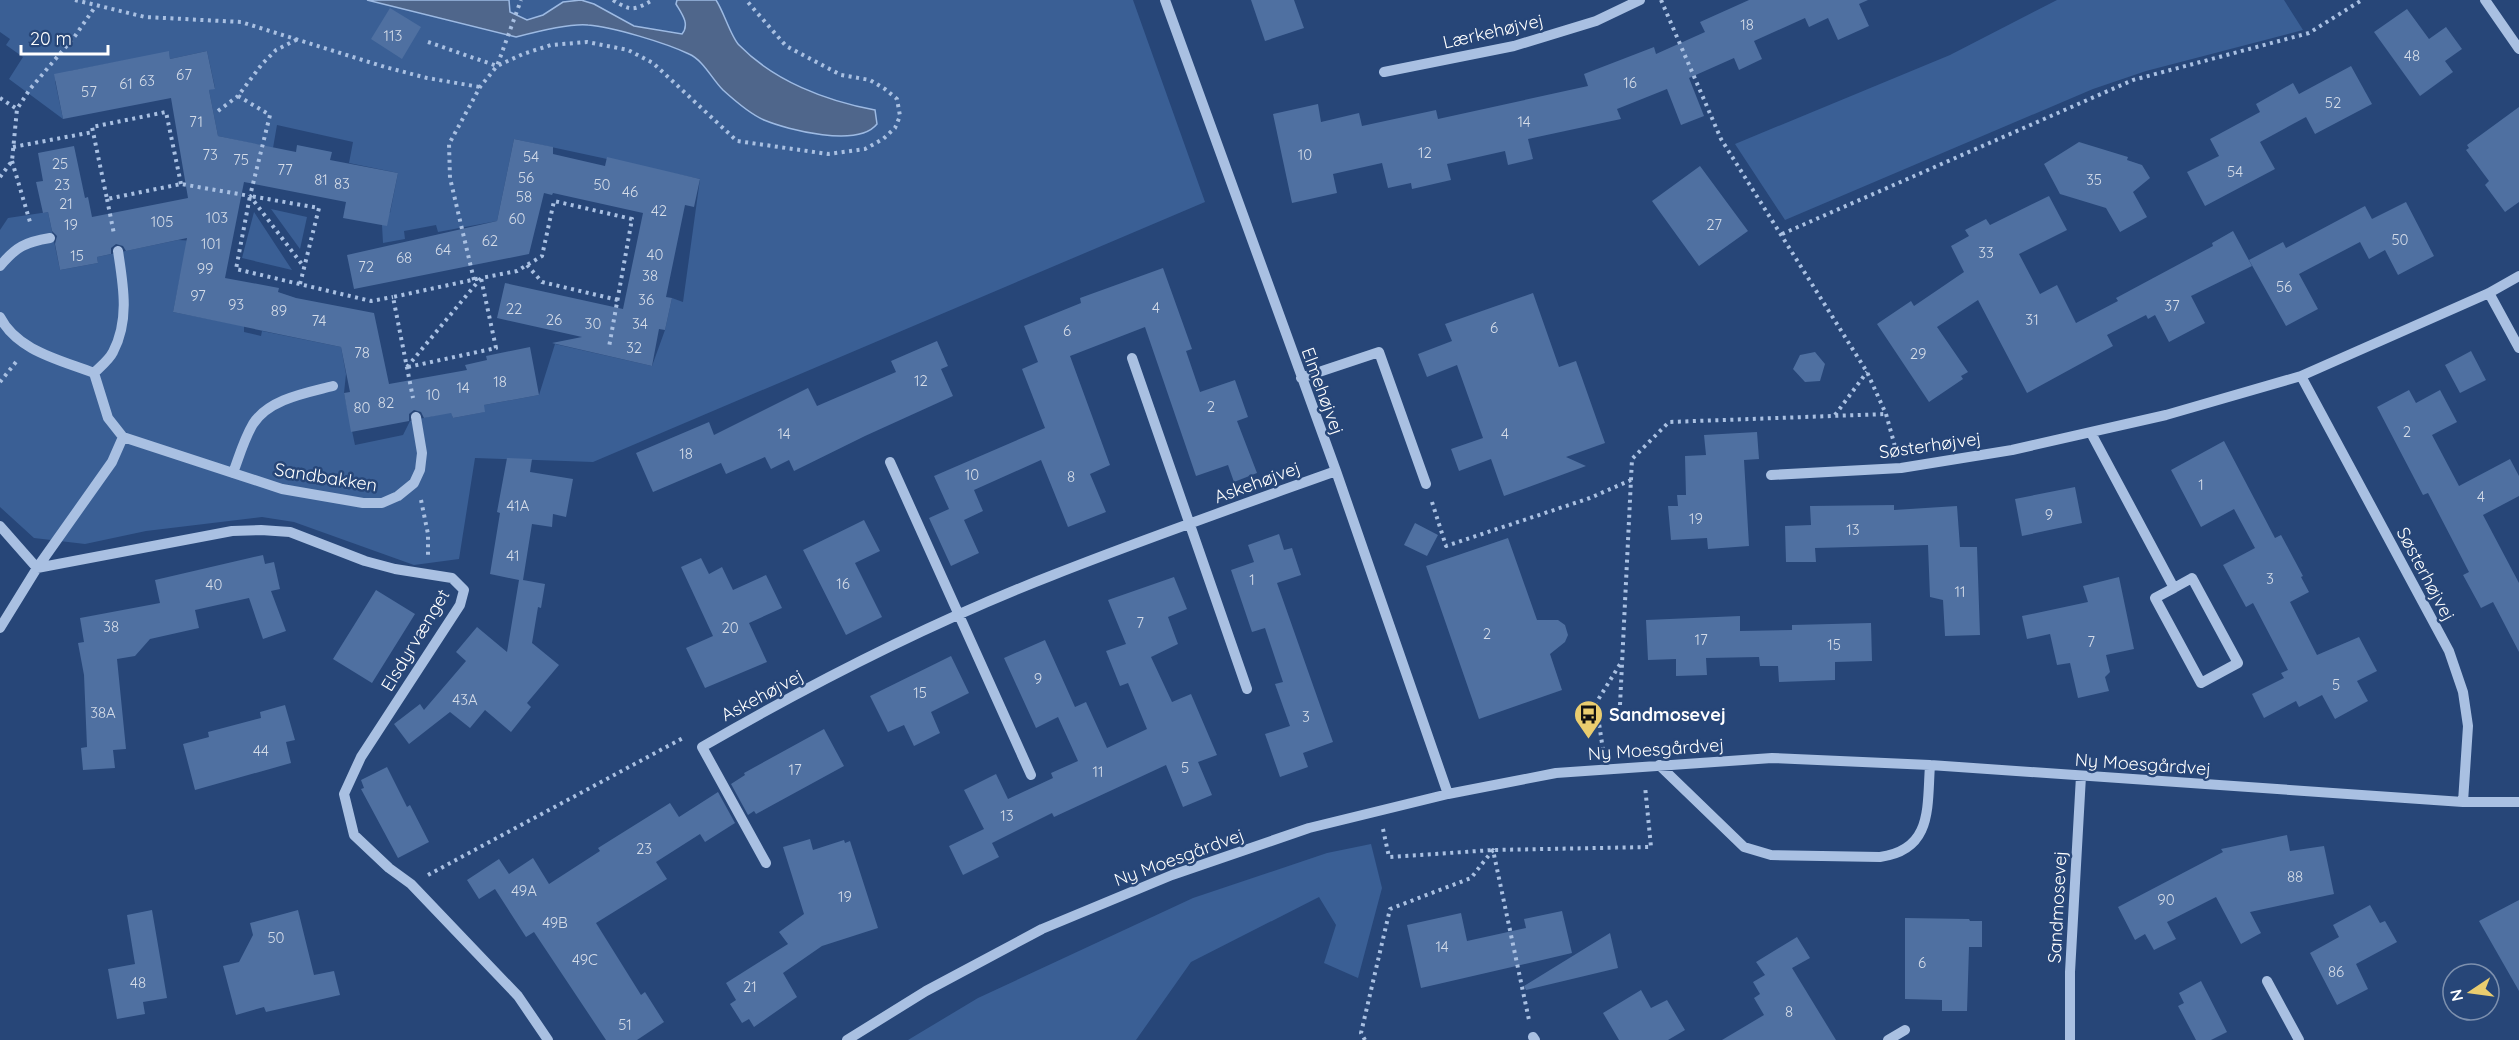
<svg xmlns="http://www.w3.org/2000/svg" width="2519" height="1040" font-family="Quicksand,sans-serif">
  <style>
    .green { fill: #3a5f95 }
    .water { fill: #4f668b; stroke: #9dbae3; stroke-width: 1.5 }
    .building { fill: #4f70a1 }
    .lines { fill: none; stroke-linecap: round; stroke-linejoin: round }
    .path { stroke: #a9c0e2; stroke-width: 4; stroke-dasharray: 3 4.5; stroke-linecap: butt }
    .minor { stroke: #a9c0e2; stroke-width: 10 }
    .labels { text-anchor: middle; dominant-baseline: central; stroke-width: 5; stroke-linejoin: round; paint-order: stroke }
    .number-label { font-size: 15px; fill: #d3dbe8 }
    .street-label { font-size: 18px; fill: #fff; stroke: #274678 }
    .poi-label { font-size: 18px; font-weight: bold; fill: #fff; stroke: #274678; text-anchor: start }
  </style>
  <rect width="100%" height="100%" fill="#274678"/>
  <path class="green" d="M0,0H1133L1205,202L593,462L475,458L459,559L414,565L294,522L262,517L146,531L85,544L34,538L0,507V230L8,218L48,212L60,270L98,263L97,257L178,240L196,241L180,277L173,312L244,326V332L261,336L262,331L341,347L346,374L344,393L355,445L403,435L410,421L451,412L453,418L484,412V405L539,395L555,344L652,366L665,330L672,298L683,302L700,179L514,139L497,221L438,232L436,225L404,231L405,239L383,243L382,225L384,212L390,213L398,173L349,163L353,142L277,125L273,148L218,136L209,90L215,88L207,51L170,59L169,52L70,71V78L55,81L63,119L9,79L23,57L6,45L10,39L0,32Z
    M2057,0H2284L2303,30L2146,71L2093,89L1785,220L1735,144L1950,55Z
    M271,209L307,217L300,249Z
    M254,212L292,270L242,258Z
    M1371,844L1382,888L1358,978L1324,963L1336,925L1319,897L1191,962L1136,1040H908L978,998L1193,898L1327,853Z"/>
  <path class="water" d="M367,0H509L510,12L527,20L543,15L563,2L581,0L594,4L634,26L682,34C690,24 682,14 676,4L677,0H716C724,12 731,37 739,45C774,81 826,101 875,110L877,124C858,148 788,130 764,120C750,114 734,100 723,90C712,79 703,60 689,54C666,43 613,27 588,25C570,23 535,32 516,37Z"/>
  <path class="building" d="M1251,0H1294L1304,28L1265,41Z
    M1749,0H1868L1859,4L1869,26L1838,40L1828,18L1809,27L1805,18L1754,41L1762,59L1739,70L1734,58L1689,78L1704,116L1681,125L1667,89L1617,109L1621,119L1528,139L1533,159L1508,165L1505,151L1447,164L1451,180L1412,189L1411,183L1388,188L1382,163L1333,174L1337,193L1292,203L1273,114L1318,104L1321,122L1359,113L1362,126L1436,110L1438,119L1588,86L1584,74L1654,47L1656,54L1705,32L1700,22Z
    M390,8L421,27L402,59L371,39Z
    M2407,9L2429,39L2446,27L2462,49L2445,61L2453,72L2420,96L2374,32Z
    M169,51L170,59L207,51L215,89L209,90L218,136L296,152L297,145L332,152L330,160L398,173L387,226L343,218L346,202L244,182L225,278L279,288L278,292L296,298L374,313L389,384L467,370L465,365L487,360L486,356L530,347L539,395L484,405L485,412L453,418L451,413L424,418L421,412L414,410L409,414V421L351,432L344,393L350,392L341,347L173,312L187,238L126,251L123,246L116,244L111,248V254L97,257L98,263L60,270L55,244L57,236L52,231L48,212L43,213L36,182L43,181L38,153L74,146L85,198L88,197L92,217L188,198L171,98L63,119L54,74Z
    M2351,66L2372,104L2315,134L2306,117L2260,142L2275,169L2205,206L2187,172L2219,156L2210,139L2260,112L2256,104L2293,83L2299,94Z
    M2519,107V202L2505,212L2485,185L2489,181L2466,150L2469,148L2467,145Z
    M514,139L553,147V154L605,166L607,157L700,179L694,207L685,205L666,297L672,298L665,330L659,329L652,366L552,343L582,337L497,318L505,283L623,309L643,213L553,193L552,195L544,193L529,254L354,289L347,255L497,221Z
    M2079,142L2128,157L2127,160L2142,165L2150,178L2133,192L2147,217L2120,232L2106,208L2060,194L2044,164Z
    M1700,166L1748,231L1699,266L1652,201Z
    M2049,196L2067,230L2019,254L2040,294L2057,285L2076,323L2118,301L2116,298L2213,246L2212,243L2233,231L2252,266L2191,296L2205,323L2169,342L2155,315L2148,319L2146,315L2107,335L2113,346L2027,393L1978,300L1937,327L1968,372L1961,376L1963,379L1929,402L1877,324L1911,301L1914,306L1964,272L1951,246L1969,236L1965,230L1986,219L1990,225Z
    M2406,202L2434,256L2398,275L2385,250L2369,259L2360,242L2299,274L2318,309L2286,326L2249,260L2283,242L2286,248L2365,206L2372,219Z
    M1163,268L1192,349L1186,351L1200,392L1235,380L1248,417L1237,421L1257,473L1234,482L1228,465L1196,476L1145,327L1070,356L1110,465L1090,474L1106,512L1068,527L1041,460L974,490L983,511L964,520L979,553L951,566L929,518L949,509L934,476L1045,428L1022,369L1038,362L1024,326L1081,303L1080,298Z
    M1533,293L1559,367L1576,361L1605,443L1566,457L1586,466L1504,496L1491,459L1459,471L1451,449L1483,438L1457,365L1427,377L1418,354L1452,341L1445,324Z
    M937,341L948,366L941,369L953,396L865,436L794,471L789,460L771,469L765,457L726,474L721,463L653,492L636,453L709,422L714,435L808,388L817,406L896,372L891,361Z
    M2471,351L2486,380L2460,393L2445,365Z
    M1815,352L1825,364L1820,381L1805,382L1793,369L1800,355Z
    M2409,390L2416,403L2440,390L2457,422L2432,435L2459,486L2510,459L2519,476V496L2483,515L2519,583V652L2493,602L2481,608L2463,575L2469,572L2428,493L2423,495L2377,407Z
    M1757,432L1759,459L1744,460L1749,546L1708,549L1707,538L1671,540L1668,506H1678L1677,495H1686L1685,456L1706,455L1704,435Z
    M2224,441L2275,538L2281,535L2303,576L2301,577L2309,592L2290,602L2317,655L2359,637L2377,671L2357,681L2368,701L2335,719L2322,695L2299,707L2296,701L2264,718L2252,694L2284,678L2281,673L2288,670L2253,603L2246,607L2223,565L2255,548L2234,509L2201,527L2171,470Z
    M507,458L532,459L530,472L573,479L566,517L553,514L552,527L532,524L523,580L545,584L541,608L538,607L532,643L559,665L527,703L531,707L511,732L485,710L470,728L450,712L409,744L394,724L420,704L424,710L466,661L456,652L477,627L507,652L519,580L490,574L500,513L497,512Z
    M2075,487L2082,523L2022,536L2015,499Z
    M1894,505V510L1957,506L1960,547H1977L1980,635L1945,636L1943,600L1930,597L1928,545L1815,548L1816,562H1786L1785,526L1811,525L1810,506Z
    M864,520L880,551L855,563L882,617L846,635L803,550Z
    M1415,523L1438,535L1427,556L1404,545Z
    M1279,534L1284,550L1292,548L1301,575L1277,583L1333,742L1303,753L1308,767L1280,777L1265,734L1290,726L1275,684L1283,682L1265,628L1252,632L1231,570L1254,562L1248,545Z
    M1508,538L1537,620H1558L1565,625L1568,635L1565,642L1550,654L1562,690L1479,719L1426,566Z
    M263,555L265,564L274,562L280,589L271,591L286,631L263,639L249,598L195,610L199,628L150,639L135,656L117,659L126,749L113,750L115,768L83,770L81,748L87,747L84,675L78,643L84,642L80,618L160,603L155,580Z
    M701,558L709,574L722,567L733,590L766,575L782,608L749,623L767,662L705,688L686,648L713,636L681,567Z
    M1174,577L1187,609L1168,617L1178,644L1151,657L1172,702L1191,694L1217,755L1198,762L1212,795L1183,807L1166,765L1054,817L1052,813L992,843L999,857L963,875L949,846L984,829L964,790L996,774L1008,799L1053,778L1051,773L1078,761L1058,717L1036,728L1004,658L1045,640L1075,707L1086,702L1107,748L1147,729L1128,683L1120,686L1106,651L1126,644L1108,600Z
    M2119,577L2134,649L2106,655L2110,672L2105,677L2109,691L2078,698L2070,663L2057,665L2050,634L2027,639L2022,616L2088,602L2083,586Z
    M376,590L415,614L372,683L333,659Z
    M1740,616V631L1792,630V625L1871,623L1872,661L1835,662V680L1779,682L1778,666H1760L1759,657L1706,658L1707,675L1676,676V659L1648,660L1646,620Z
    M951,656L969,693L931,712L940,733L914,746L904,725L888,732L870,696Z
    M285,705L295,740L286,742L291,763L195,790L183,744L209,737L208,732L261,718L260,712Z
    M824,729L844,766L756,814L754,811L748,815L731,784L745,775L744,773Z
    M387,767L407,807L410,805L429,842L398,858L361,789L364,788L361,780Z
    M718,792L735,823L705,842L700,834L656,862L667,879L596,923L641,995L645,992L664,1022L637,1040H606L534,932L526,937L495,889L479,899L467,880L499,859L509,874L533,858L549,884L600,851L598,848L670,803L679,817Z
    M2287,835L2290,851L2324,846L2334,894L2250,912L2261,933L2241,944L2216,897L2167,922L2176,939L2154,950L2145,934L2135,940L2118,907L2223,852L2221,849Z
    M810,839L813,850L844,840L845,843L850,841L878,928L822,946L783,973L797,997L754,1027L749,1019L742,1023L730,1004L736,1000L726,983L788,944L779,932L804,914L783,847Z
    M2519,900V991L2479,921Z
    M2370,905L2380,923L2385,921L2397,942L2356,964L2368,989L2337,1005L2310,953L2339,937L2333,925Z
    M152,910L167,998L143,1002L145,1014L117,1019L108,969L135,964L127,915Z
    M298,910L314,975L334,971L340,995L266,1012L264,1007L236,1015L223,966L239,962L253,935L250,923Z
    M1562,911L1572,953L1421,988L1407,925L1461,913L1467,941L1526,928L1524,919Z
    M1905,918L1969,919L1970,921H1982V947H1969L1967,1011H1942V1000L1905,999Z
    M1610,933L1618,968L1526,990L1524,986Z
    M1797,937L1810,958L1792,968L1836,1040H1722L1764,1015L1754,998L1760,994L1753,982L1765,975L1756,962Z
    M2201,981L2227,1032L2211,1040H2196L2178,1006L2184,1003L2179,993Z
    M1641,990L1651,1008L1667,1000L1685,1030L1668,1040H1619L1603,1013Z"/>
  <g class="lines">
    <path class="path" d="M75,0L145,17L241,22L385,67L427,78L480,87
      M613,0C632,12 634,10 653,0
      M1661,0L1721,139L1867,372L1886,414L1896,450
      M428,42L497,66L523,54L551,45L587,42L628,50L653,63L737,141L828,154L865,149L883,139L895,128L900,116L897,99L885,89L870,80L841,75L786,46L746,0
      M238,96L270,115L250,196
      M0,98L17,109
      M218,111L238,96L262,64L276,50L298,39
      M13,147L93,132
      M12,161L30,222
      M0,177L12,161L17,109L30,89L75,36L95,7
      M181,184L166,112L92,127L107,199L181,184L250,196L304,267
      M107,199L114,234
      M1782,234L2133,80L2309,33L2362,0
      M527,265L542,282L618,300
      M474,280L450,178L449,144L480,87L497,66L521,0
      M300,284L319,208L250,196L236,269L371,301L393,297
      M407,367L481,278L517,271L542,256L554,201L632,219L609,347
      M408,367L496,348L481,278L393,297L413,398
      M0,382L16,362
      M1835,415L1867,372
      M421,500L428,534V555
      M1432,502L1446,546L1590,498L1631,480
      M1620,705L1632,459L1669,422L1886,414
      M1603,750L1596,703L1622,661
      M1383,829L1389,857L1493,850L1651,847L1645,786
      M428,875L683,738
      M1365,1040L1361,1033L1390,909L1471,878L1493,850L1529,1020"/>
    <path class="minor" d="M1165,0L1336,471L1448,794
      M2485,0L2519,49
      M1384,72L1514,46L1596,21L1640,0
      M0,266C16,247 25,242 50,238
      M2489,293L2519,348
      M0,317C17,351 61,360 94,373L108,418L123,437L282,489L363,503H382L398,496L414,483L420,470L422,453L416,417
      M1132,358L1247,689
      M94,373C100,367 109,360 113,352C130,320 123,284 118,251
      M2301,376L2449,651L2463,692L2468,726L2463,802
      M1301,378L1379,352L1426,484
      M2091,433L2174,588L2155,598L2201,683L2238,663L2192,578L2174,588
      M890,462L1031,775
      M233,473C239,457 244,439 253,424C269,399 306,393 333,386
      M1771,475L1901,468L2012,450L2166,415L2301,376L2489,293L2519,276
      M0,526L37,568L232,531L261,530L290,532L365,561L395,569L452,578L464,590L460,605L361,757L344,794L354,835L389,868L411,884L518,996L548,1040
      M0,628L37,568L112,462L123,437
      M1659,765L1744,847L1771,855L1880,857C1933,850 1927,807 1930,765
      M766,863L702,747C814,682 932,622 1053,575C1147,538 1241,505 1336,471
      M2267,981L2299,1040
      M1533,1037L1535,1040
      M847,1040L926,991L1042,929L1172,875L1309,828L1448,794L1556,773L1772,758L1930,765L2463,802H2519
      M1888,1040L1905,1030
      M2070,1040V972L2081,776"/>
  </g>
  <defs>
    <symbol id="bus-pin" viewBox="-11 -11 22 30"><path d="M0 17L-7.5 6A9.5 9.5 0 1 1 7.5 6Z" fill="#eacd6f" stroke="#274678"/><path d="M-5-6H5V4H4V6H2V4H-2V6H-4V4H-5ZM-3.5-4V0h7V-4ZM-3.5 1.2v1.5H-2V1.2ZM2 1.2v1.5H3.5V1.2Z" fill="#111"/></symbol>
  </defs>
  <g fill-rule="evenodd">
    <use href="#bus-pin" x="1572" y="698" width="33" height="45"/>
  </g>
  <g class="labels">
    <g class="number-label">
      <text x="1747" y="24">18</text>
      <text x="393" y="35">113</text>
      <text x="2412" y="55">48</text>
      <text x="184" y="74">67</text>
      <text x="147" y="80">63</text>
      <text x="1630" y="82">16</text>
      <text x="126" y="83">61</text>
      <text x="89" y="91">57</text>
      <text x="2333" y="102">52</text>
      <text x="196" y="121">71</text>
      <text x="1524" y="121">14</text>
      <text x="1425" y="152">12</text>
      <text x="210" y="154">73</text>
      <text x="1305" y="154">10</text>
      <text x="531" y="156">54</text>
      <text x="241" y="159">75</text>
      <text x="60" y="163">25</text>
      <text x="285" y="169">77</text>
      <text x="2235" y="171">54</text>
      <text x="526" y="177">56</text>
      <text x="321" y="179">81</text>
      <text x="2094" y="179">35</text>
      <text x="342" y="183">83</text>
      <text x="62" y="184">23</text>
      <text x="602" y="184">50</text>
      <text x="630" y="191">46</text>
      <text x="524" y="196">58</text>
      <text x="66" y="203">21</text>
      <text x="659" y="210">42</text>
      <text x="217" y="217">103</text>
      <text x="517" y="218">60</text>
      <text x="162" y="221">105</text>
      <text x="71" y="224">19</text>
      <text x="1714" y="224">27</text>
      <text x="2400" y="239">50</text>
      <text x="490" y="240">62</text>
      <text x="211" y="243">101</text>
      <text x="443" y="249">64</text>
      <text x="1986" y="252">33</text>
      <text x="655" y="254">40</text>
      <text x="77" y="255">15</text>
      <text x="404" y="257">68</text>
      <text x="366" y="266">72</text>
      <text x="205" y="268">99</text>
      <text x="650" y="275">38</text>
      <text x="2284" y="286">56</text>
      <text x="198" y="295">97</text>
      <text x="646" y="299">36</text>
      <text x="236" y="304">93</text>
      <text x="2172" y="305">37</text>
      <text x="1156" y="307">4</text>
      <text x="514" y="308">22</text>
      <text x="279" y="310">89</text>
      <text x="554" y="319">26</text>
      <text x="2032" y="319">31</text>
      <text x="319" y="320">74</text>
      <text x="593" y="323">30</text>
      <text x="640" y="323">34</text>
      <text x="1494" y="327">6</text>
      <text x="1067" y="330">6</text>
      <text x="634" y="347">32</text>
      <text x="362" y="352">78</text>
      <text x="1918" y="353">29</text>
      <text x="921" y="380">12</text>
      <text x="500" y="381">18</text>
      <text x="463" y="387">14</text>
      <text x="433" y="394">10</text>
      <text x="386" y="402">82</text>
      <text x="1211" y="406">2</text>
      <text x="362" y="407">80</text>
      <text x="2407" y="431">2</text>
      <text x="784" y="433">14</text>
      <text x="1505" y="433">4</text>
      <text x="686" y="453">18</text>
      <text x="972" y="474">10</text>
      <text x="1071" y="476">8</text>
      <text x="2201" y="484">1</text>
      <text x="2481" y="496">4</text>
      <text x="518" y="505">41A</text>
      <text x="2049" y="514">9</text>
      <text x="1696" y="518">19</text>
      <text x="1853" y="529">13</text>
      <text x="513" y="555">41</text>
      <text x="2270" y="578">3</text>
      <text x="1252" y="579">1</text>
      <text x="843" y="583">16</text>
      <text x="214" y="584">40</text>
      <text x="1960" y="591">11</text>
      <text x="1140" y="622">7</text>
      <text x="111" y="626">38</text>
      <text x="730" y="627">20</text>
      <text x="1487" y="633">2</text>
      <text x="1701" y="639">17</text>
      <text x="2091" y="641">7</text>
      <text x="1834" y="644">15</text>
      <text x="1038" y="678">9</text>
      <text x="2336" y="684">5</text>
      <text x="920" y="692">15</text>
      <text x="465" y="699">43A</text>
      <text x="103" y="712">38A</text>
      <text x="1306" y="716">3</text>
      <text x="261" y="750">44</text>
      <text x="1185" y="767">5</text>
      <text x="795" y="769">17</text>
      <text x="1098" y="771">11</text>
      <text x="1007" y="815">13</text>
      <text x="644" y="848">23</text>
      <text x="2295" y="876">88</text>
      <text x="524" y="890">49A</text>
      <text x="845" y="896">19</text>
      <text x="2166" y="899">90</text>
      <text x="555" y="922">49B</text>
      <text x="276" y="937">50</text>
      <text x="1442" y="946">14</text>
      <text x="585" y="959">49C</text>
      <text x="1922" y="962">6</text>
      <text x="2336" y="971">86</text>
      <text x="138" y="982">48</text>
      <text x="750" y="986">21</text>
      <text x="1789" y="1011">8</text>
      <text x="625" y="1024">51</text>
    </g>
    <g class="street-label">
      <text transform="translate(1493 31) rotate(-13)">Lærkehøjvej</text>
      <text transform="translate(1323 391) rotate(70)">Elmehøjvej</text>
      <text transform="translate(1930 445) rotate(-8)">Søsterhøjvej</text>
      <text transform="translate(326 477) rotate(9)">Sandbakken</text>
      <text transform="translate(1257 482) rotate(-20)">Askehøjvej</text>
      <text transform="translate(2426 574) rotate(62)">Søsterhøjvej</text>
      <text transform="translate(415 640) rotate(-59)">Elsdyrvænget</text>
      <text transform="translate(762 695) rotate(-28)">Askehøjvej</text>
      <text transform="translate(1656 749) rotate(-4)">Ny Moesgårdvej</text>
      <text transform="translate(2143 764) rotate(4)">Ny Moesgårdvej</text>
      <text transform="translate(1179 857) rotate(-20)">Ny Moesgårdvej</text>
      <text transform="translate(2057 907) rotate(-87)">Sandmosevej</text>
    </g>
    <g class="poi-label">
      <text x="1609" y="714">Sandmosevej</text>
    </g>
  </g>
  <g transform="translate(2471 992) rotate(257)"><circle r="28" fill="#274678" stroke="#7d90ae" stroke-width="1.5"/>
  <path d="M0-4.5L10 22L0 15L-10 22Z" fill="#eacd6f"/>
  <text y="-9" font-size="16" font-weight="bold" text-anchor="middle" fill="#ffffff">N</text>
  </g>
  <path d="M21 45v9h87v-9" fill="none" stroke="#ffffff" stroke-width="3"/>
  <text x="30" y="45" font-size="18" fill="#ffffff" stroke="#274678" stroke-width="4.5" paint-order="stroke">20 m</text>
</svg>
